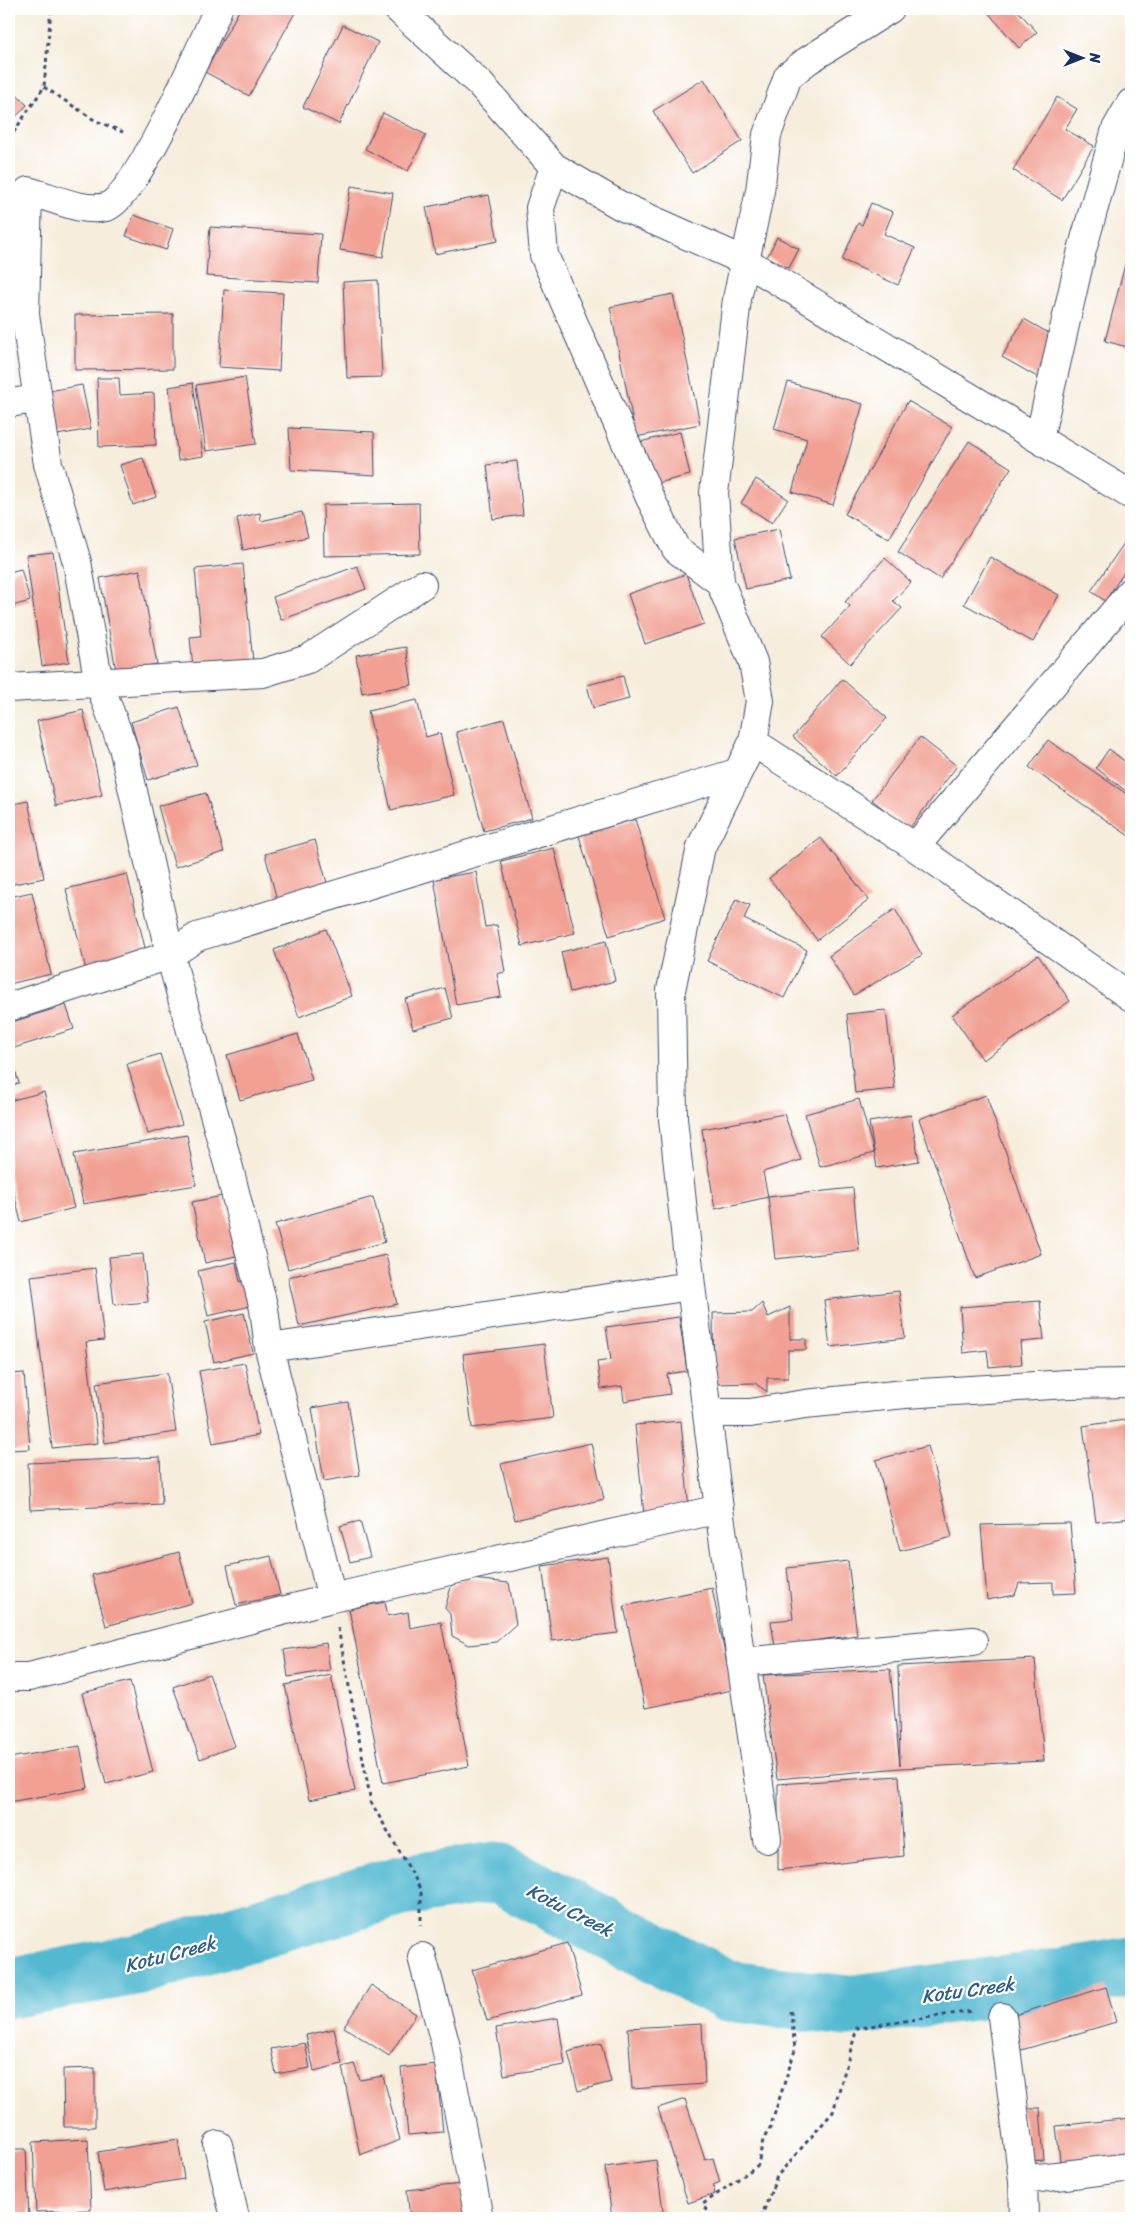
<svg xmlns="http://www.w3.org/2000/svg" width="1140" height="2227" font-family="Sriracha,sans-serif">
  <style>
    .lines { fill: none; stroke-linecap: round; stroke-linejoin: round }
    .river { stroke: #53b9d1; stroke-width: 61 }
    .building { fill: #f1a093 }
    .minor-casing { stroke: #3c4c71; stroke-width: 30 }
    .path { stroke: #3c4c71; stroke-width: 3; stroke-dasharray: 4 4; stroke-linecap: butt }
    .minor { stroke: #fff; stroke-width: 28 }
    .labels { text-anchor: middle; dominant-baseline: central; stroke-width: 4.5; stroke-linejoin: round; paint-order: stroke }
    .water-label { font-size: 19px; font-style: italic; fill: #2f5f86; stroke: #fff }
  </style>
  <rect width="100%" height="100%" fill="#fff"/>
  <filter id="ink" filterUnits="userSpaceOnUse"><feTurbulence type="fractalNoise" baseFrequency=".02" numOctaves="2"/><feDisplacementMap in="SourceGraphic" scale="10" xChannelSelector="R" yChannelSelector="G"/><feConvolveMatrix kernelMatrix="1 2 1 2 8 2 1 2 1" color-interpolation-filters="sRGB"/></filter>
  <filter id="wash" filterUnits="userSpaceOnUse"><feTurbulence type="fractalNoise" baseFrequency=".0096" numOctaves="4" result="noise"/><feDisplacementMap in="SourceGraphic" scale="20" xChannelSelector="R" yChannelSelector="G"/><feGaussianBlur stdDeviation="1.12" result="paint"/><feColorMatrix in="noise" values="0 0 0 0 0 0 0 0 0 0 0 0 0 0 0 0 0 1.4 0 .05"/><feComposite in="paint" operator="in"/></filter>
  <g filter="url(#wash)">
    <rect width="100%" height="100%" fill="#f6eddc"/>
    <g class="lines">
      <path class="river" d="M9,1988L140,1964L401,1886L496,1872L729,1991L847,2006L1038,1982L1131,1967"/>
    </g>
    <g id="blocks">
      <path class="building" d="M240,9H297L249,96L205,72Z
        M985,9H1016L1037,32L1019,48Z
        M343,25L378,42L339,124L303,107Z
        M704,79L742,141L692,173L653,111Z
        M9,88L27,105L9,124Z
        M1057,97L1077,109L1065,129L1094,146L1062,200L1013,170Z
        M383,113L426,135L408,171L365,149Z
        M351,186L393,193L383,257L340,250Z
        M489,195L498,241L435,254L426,207Z
        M871,203L893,212L884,234L915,248L898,285L842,260L858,223L862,225Z
        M134,215L173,229L166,250L126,236Z
        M210,227L321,234L318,283L206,276Z
        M777,237L799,249L789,268L767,257Z
        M1129,249H1131V348L1105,341Z
        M378,280L382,377L347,378L343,282Z
        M224,290L283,293L279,371L219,367Z
        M673,294L700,424L636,437L610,307Z
        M173,314V369L75,370V315Z
        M1024,319L1061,340L1039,378L1002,357Z
        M245,377L256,444L206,451L196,385Z
        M97,378H119L120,395L154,393L156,445L99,447Z
        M788,382L863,404L833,505L792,492L807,439L774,429Z
        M193,383L203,456L178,460L169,387Z
        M82,385L91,429L57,435L49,391Z
        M908,401L952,427L889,539L845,514Z
        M289,428L374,432L375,475L291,470Z
        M680,432L690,475L650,485L640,442Z
        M969,441L1011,468L940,579L898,552Z
        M143,458L156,497L133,505L120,465Z
        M517,461L523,515L493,519L487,465Z
        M756,479L788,499L772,523L741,503Z
        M419,503L420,554L324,556L323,505Z
        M302,512L308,537L243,550L237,518L260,513L261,521Z
        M779,529L790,580L746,589L735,538Z
        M1127,539L1131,542V562L1105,601L1091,591Z
        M53,552L69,662L42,666L26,555Z
        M990,557L1059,595L1033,642L964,604Z
        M885,558L911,582L893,601L902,608L850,664L822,637L850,606L845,602Z
        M243,564L253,662L193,668L190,637L201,636L195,569Z
        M357,566L366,589L281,620L273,597Z
        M21,569L30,601L9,607V572Z
        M140,570L157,664L116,671L100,578Z
        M686,574L704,624L645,644L628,594Z
        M406,647L412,685L362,693L356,655Z
        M623,676L629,699L593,708L587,685Z
        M842,679L887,718L837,776L793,737Z
        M417,700L426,737L440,733L454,795L391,810L368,711Z
        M179,707L197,765L148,780L131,722Z
        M83,710L102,795L56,806L37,721Z
        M504,719L532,818L484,831L456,732Z
        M920,737L957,766L909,829L872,800Z
        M1048,740L1131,797V834L1129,836L1029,767Z
        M1109,749L1131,766V795L1096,768Z
        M206,793L224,852L175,867L158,806Z
        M28,801L44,878L9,885V805Z
        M635,819L665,918L609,936L579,836Z
        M821,838L869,900L817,940L769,878Z
        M315,840L329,890L278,904L265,854Z
        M554,848L575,933L522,946L501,861Z
        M476,872L485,927L497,925L505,972L497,974L501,997L456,1005L434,879Z
        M127,874L148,960L87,974L66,889Z
        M32,892L51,974L9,984V897Z
        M736,899L750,905L744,919L807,950L784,998L707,961Z
        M895,909L922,955L854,995L829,956Z
        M326,929L352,996L299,1017L274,950Z
        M606,941L615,981L570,992L561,952Z
        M1038,955L1070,1001L983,1060L952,1015Z
        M445,988L453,1018L413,1029L405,999Z
        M66,1005L74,1029L11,1049L9,1041V1023Z
        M886,1010L895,1089L855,1093L847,1014Z
        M298,1034L312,1080L240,1100L227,1055Z
        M9,1050L19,1083L9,1086Z
        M160,1054L182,1124L148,1134L127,1064Z
        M44,1092L74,1208L21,1222L9,1174V1101Z
        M986,1095L1041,1254L975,1278L919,1119Z
        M859,1099L874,1153L820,1167L805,1114Z
        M784,1114L801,1160L763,1172L768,1197L715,1209L702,1129Z
        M911,1115L919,1161L877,1168L869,1122Z
        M187,1135L196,1185L83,1204L74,1154Z
        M853,1188L859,1250L775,1259L768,1197Z
        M222,1196L236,1256L205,1263L192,1202Z
        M373,1197L385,1242L288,1269L275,1224Z
        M143,1254L148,1302L114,1305L109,1257Z
        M386,1255L397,1304L299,1326L288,1277Z
        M236,1262L240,1282L249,1280L255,1305L208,1316L198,1271Z
        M95,1268L104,1340L86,1342L98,1443L52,1448L31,1276Z
        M899,1291L905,1338L830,1347L824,1300Z
        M1040,1301L1044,1340L1020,1342L1022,1364L989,1367L987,1350L963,1353L960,1307Z
        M762,1303L768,1317L790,1307V1339H806V1350H788V1378H767V1392L755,1383L714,1384L713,1313L752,1312Z
        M244,1313L253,1353L214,1362L205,1322Z
        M679,1317L687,1371L667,1374L670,1394L624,1401L622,1386L601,1389L597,1362L611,1360L606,1327Z
        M544,1344L553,1418L472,1428L463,1354Z
        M245,1363L259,1435L213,1444L199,1371Z
        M24,1373L30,1449L9,1450V1374Z
        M167,1373L176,1432L105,1443L96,1383Z
        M348,1402L360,1475L324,1481L312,1408Z
        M1131,1419V1518L1096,1522L1083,1426Z
        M681,1421L689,1510L644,1515L635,1425Z
        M591,1443L604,1499L515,1520L501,1464Z
        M928,1446L952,1537L900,1551L876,1460Z
        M160,1457L162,1504L30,1510L28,1463Z
        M360,1521L370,1557L350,1562L340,1526Z
        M1070,1523L1076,1593L1053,1594V1582L1019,1583L1015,1595L987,1600L981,1525Z
        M179,1552L192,1603L106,1626L92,1575Z
        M271,1556L280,1595L236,1605L227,1566Z
        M608,1557L618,1633L552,1641L542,1566Z
        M848,1561L857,1635L775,1646L771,1621L793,1619L787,1568Z
        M463,1578L509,1583L516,1624L496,1642L469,1645L452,1636L450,1614L445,1608L451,1587Z
        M712,1588L732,1690L645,1708L624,1606Z
        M385,1602L388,1616L408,1612L410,1628L441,1622L469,1766L383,1783L349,1609Z
        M326,1643L330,1670L288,1677L284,1650Z
        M1035,1659L1044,1761L901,1768L777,1779L763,1675L890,1669L900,1765L898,1666Z
        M209,1674L235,1746L200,1759L173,1687Z
        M331,1675L355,1791L309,1800L285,1685Z
        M130,1681L153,1772L106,1784L82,1693Z
        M80,1746L88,1788L9,1802V1758Z
        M899,1776L904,1856L778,1870V1784Z
        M567,1943L582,1995L487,2021L472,1970Z
        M371,1985L416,2014L389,2056L344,2027Z
        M1106,1987L1116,2022L1018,2051L1008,2017Z
        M558,2018L565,2065L504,2075L496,2028Z
        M702,2024L705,2084L632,2089L628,2028Z
        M334,2029L342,2064L314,2071L306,2035Z
        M305,2043L310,2068L276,2074L271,2049Z
        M601,2043L611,2082L578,2091L568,2052Z
        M354,2064L360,2080L383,2076L400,2140L360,2155L342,2067Z
        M436,2064L443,2132L408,2135L401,2068Z
        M95,2068V2127H64L63,2069Z
        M685,2099L705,2160L713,2158L720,2182L713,2185L715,2194L688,2203L658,2108Z
        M1022,2108H1040L1044,2160L1029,2161Z
        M1131,2118V2160L1061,2168L1056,2126Z
        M88,2139L91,2210L36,2212L33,2142Z
        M178,2139L184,2179L104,2192L98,2152Z
        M9,2149H26L29,2218H9Z
        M656,2160L664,2218H612L605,2167Z
        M461,2184L464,2218H410L407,2190Z"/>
    </g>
  </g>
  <g filter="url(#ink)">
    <use href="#blocks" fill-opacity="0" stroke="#3c4c71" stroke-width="1"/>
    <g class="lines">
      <defs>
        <path id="minor" d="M218,9C203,42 136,199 106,207C82,213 52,197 28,191L25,315L48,464L77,562L99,683L123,747L170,955L228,1164L264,1309L269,1348L332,1598
          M398,9L480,84L554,167L621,206L745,261L1131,495
          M554,167L540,208L544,255L650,498L676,549L720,582
          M9,403L38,399
          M1039,439L1082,250L1116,129L1131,103
          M1131,592L915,847L1131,997
          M9,688L263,673L308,659L422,585
          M753,742L915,847
          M9,1007L170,955L197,937L736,773
          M269,1348L691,1286
          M707,1413H750L805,1404L905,1394L1068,1384L1131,1383
          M741,1662L973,1641
          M9,1677H29L332,1598L719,1509
          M767,1839L719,1509L691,1286L673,1119L671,990L701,847L753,742L760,701L753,662L720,582L714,493L737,299L760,191L767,135L788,76L807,61L890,9
          M422,1957L445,2043L479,2218
          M1002,2017L1023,2180L1024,2218
          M218,2145L235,2218
          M1023,2180L1131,2167"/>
      </defs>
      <use href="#minor" class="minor-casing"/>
      <path class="path" d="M44,87L96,121L123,132
        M9,139L44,87L51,9
        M338,1628L371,1802L417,1882L421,1893V1925
        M710,2218L703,2204L758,2165L763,2140L770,2128L795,2050L791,2011
        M761,2218L777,2176L833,2112L857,2028L972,2011"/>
      <use href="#minor" class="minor"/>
    </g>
  </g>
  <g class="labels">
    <g class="water-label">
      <text transform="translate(570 1910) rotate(27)">Kotu Creek</text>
      <text transform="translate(170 1954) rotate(-15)">Kotu Creek</text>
      <text transform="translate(968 1990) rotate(-8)">Kotu Creek</text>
    </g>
  </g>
  <rect width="1140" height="2227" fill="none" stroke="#fff" stroke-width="30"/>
  <g transform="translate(1082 58) rotate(90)" stroke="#ffffff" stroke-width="4" paint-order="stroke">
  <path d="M0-4L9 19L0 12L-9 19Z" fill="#1b2f5e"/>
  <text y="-8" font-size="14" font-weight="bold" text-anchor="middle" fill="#1b2f5e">N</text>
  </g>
</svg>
